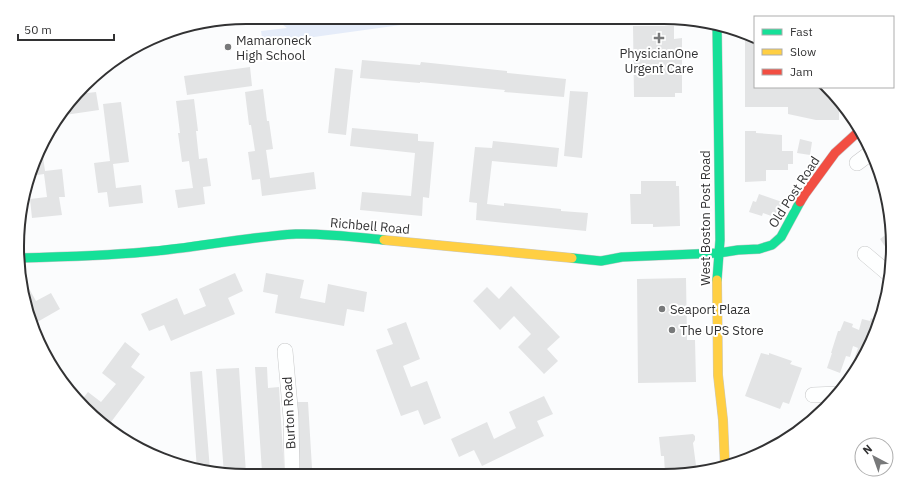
<svg xmlns="http://www.w3.org/2000/svg" width="910" height="493" font-family="'IBM Plex Sans',sans-serif">
  <style>
    .park { fill: #e5ecf9 }
    .building { fill: #e3e4e5 }
    .lines { fill: none; stroke-linecap: round; stroke-linejoin: round }
    .street-casing { stroke: #c7c8c9; stroke-width: 16 }
    .fast-casing { stroke: #c7c8c9; stroke-width: 10 }
    .slow-casing { stroke: #c7c8c9; stroke-width: 10 }
    .jam-casing { stroke: #c7c8c9; stroke-width: 10 }
    .street { stroke: #feffff; stroke-width: 15 }
    .fast { stroke: #16e098; stroke-width: 9 }
    .slow { stroke: #ffcf43; stroke-width: 9 }
    .jam { stroke: #f24e42; stroke-width: 9 }
    .poi-dot { fill: #78797a; stroke: #fff; stroke-width: 1.5 }
    .labels { text-anchor: middle; dominant-baseline: central; stroke-width: 4; stroke-linejoin: round; paint-order: stroke }
    .poi-label { font-size: 13px; fill: #323233; stroke: #fff; text-anchor: start }
    .street-label { font-size: 13px; fill: #323233; stroke: #fff }
    .rim { fill: none; stroke: #323233; stroke-width: 2 }
  </style>
  <rect width="100%" height="100%" fill="#fbfcfd"/>
  <path class="park" d="M273,17H295L299,20L309,23H319L360,17H459L263,44L261,31L287,28Z"/>
  <path class="building" d="M633,26H674V39L682,38V93H675V97H634Z
    M745,36H751L755,38V87H823L845,107L846,109H839V120H816L788,114V107H745Z
    M362,60L420,65L421,62L507,71V73L566,79L564,97L504,92L505,90L420,82V83L360,78Z
    M250,67L252,86L187,95L184,76Z
    M335,68L353,70L346,135L328,133Z
    M263,89L267,121H269L273,149L266,150L270,178L314,172L316,189L262,196L260,179L252,180L248,152L255,151L251,125H249L245,92Z
    M570,91L588,92L582,158L564,156Z
    M96,92L99,110L58,116L79,94Z
    M194,99L198,131H196L199,159L207,158L211,186L203,187L205,204L178,208L175,190L193,188L189,161L182,162L178,133H180L176,101Z
    M121,102L129,162L113,164L116,188L141,185L143,203L109,207L107,192L98,193L94,163L110,161L103,104Z
    M352,128L418,134V141L434,142L429,198L423,197L422,216L360,210L362,192L411,196L415,153L350,146Z
    M745,131H756V133L782,135V151H793V164H788V170H766V181L745,182Z
    M800,139L812,142L810,155L797,153Z
    M493,141L559,148L557,167L492,161L487,204L504,206V203L561,209V211L588,213L586,231L476,220L477,203L469,202L475,147L492,148Z
    M42,149L45,171L62,169L65,197H59L62,215L32,218L30,199L47,197L44,174L30,176Z
    M641,181H676V186H679L680,226L653,227V224H631L630,194H641Z
    M759,194L782,202L777,218L763,213L762,216L749,212L753,201L756,202Z
    M888,233L889,250L888,251L880,239Z
    M235,273L243,291L228,298L235,314L171,341L164,325L149,331L141,314L177,298L184,315L206,306L199,289Z
    M266,273L304,280L300,298L325,303L328,284L367,292L364,312L347,309L344,326L275,313L278,295L263,292Z
    M686,278L687,340H695L696,382L638,383L637,279Z
    M27,285L36,301L51,293L60,309L32,325L23,287Z
    M511,286L560,337L547,349L558,361L544,374L518,347L531,334L514,316L500,330L473,301L487,287L499,299Z
    M871,318L876,320L862,361L858,367L852,365L858,348L853,346L850,357L846,356L840,373L827,368L832,353H831L838,331H840L844,321L853,324L852,327L859,330L862,319L870,321Z
    M406,322L420,359L403,366L411,387L427,381L441,418L424,425L418,410L401,416L376,350L393,344L387,329Z
    M125,342L140,354L131,367L145,377L108,426L80,402L88,392L101,402L116,384L102,373Z
    M761,353L769,355V353L792,361L790,364L802,368L789,404L783,402L780,409L745,396Z
    M255,367H267L268,388L279,387L284,470L262,472Z
    M239,368L246,473L224,474L216,369Z
    M202,371L210,470L202,471L197,470L190,372Z
    M544,396L553,414L537,421L544,436L482,466L474,450L459,457L451,439L487,422L494,439L516,428L509,412Z
    M296,402H308L312,468L300,469Z
    M693,434L695,436V440L693,443L697,473L693,474H665L664,456H661L659,437Z"/>
  <g class="lines">
    <defs>
      <path id="street" d="M857,163L869,154
        M865,254L891,276
        M285,351L291,418L292,475
        M813,395L839,394"/>
      <path id="fast" d="M717,24L720,240L717,280
        M18,258C60,257 103,256 145,252C196,248 245,237 296,234C325,233 355,237 384,240
        M572,258L601,261L622,257L719,253L738,250L759,249L772,245L781,237L800,202"/>
      <path id="slow" d="M384,240L572,258
        M717,280L718,375L723,420L725,467"/>
      <path id="jam" d="M800,202L805,194L835,153L858,132"/>
    </defs>
    <use href="#street" class="street-casing"/>
    <use href="#fast" class="fast-casing"/>
    <use href="#slow" class="slow-casing"/>
    <use href="#jam" class="jam-casing"/>
    <use href="#street" class="street"/>
    <use href="#fast" class="fast"/>
    <use href="#slow" class="slow"/>
    <use href="#jam" class="jam"/>
  </g>
  <g class="poi-dot">
    <path d="M657 32h4v4h4v4h-4v4h-4v-4h-4v-4h4z"/>
    <circle cx="228" cy="47" r="4"/>
    <circle cx="662" cy="309" r="4"/>
    <circle cx="672" cy="330" r="4"/>
  </g>
  <g class="labels">
    <g class="poi-label">
      <text x="236" y="40">Mamaroneck<tspan x="236" dy="15">High School</tspan></text>
      <text x="659" y="53" text-anchor="middle">PhysicianOne<tspan x="659" dy="15">Urgent Care</tspan></text>
      <text x="670" y="309">Seaport Plaza</text>
      <text x="680" y="330">The UPS Store</text>
    </g>
    <g class="street-label">
      <text transform="translate(794 192) rotate(-57)">Old Post Road</text>
      <text transform="translate(705 218) rotate(-90)">West Boston Post Road</text>
      <text transform="translate(370 226) rotate(5)">Richbell Road</text>
      <text transform="translate(289 413) rotate(-93)">Burton Road</text>
    </g>
  </g>
  <path d="M0 0H910V493H0ZM246 24H664A222 222 0 0 1 886 246V247A222 222 0 0 1 664 469H246A222 222 0 0 1 24 247V246A222 222 0 0 1 246 24Z" fill="#fff" fill-rule="evenodd"/>
  <path class="rim" d="M246 24H664A222 222 0 0 1 886 246V247A222 222 0 0 1 664 469H246A222 222 0 0 1 24 247V246A222 222 0 0 1 246 24Z"/>
  <rect x="754" y="16" width="140" height="72" fill="#ffffff" stroke="#adadad"/>
  <rect x="762" y="29" width="20" height="6" fill="#16e098" stroke="#adadad"/>
  <text x="790" y="36" font-size="12" fill="#323233">Fast</text>
  <rect x="762" y="49" width="20" height="6" fill="#ffcf43" stroke="#adadad"/>
  <text x="790" y="56" font-size="12" fill="#323233">Slow</text>
  <rect x="762" y="69" width="20" height="6" fill="#f24e42" stroke="#adadad"/>
  <text x="790" y="76" font-size="12" fill="#323233">Jam</text>
  <g transform="translate(874 457) rotate(319)"><circle r="19" fill="#ffffff" stroke="#adadad"/>
  <path d="M0-3L7 15L0 10L-7 15Z" fill="#78797a"/>
  <text y="-6" font-size="11" font-weight="bold" text-anchor="middle" fill="#323233">N</text>
  </g>
  <path d="M18 34v6h96v-6" fill="none" stroke="#323233" stroke-width="2"/>
  <text x="24" y="34" font-size="12" fill="#323233" stroke="#ffffff" stroke-width="3" paint-order="stroke">50 m</text>
</svg>
